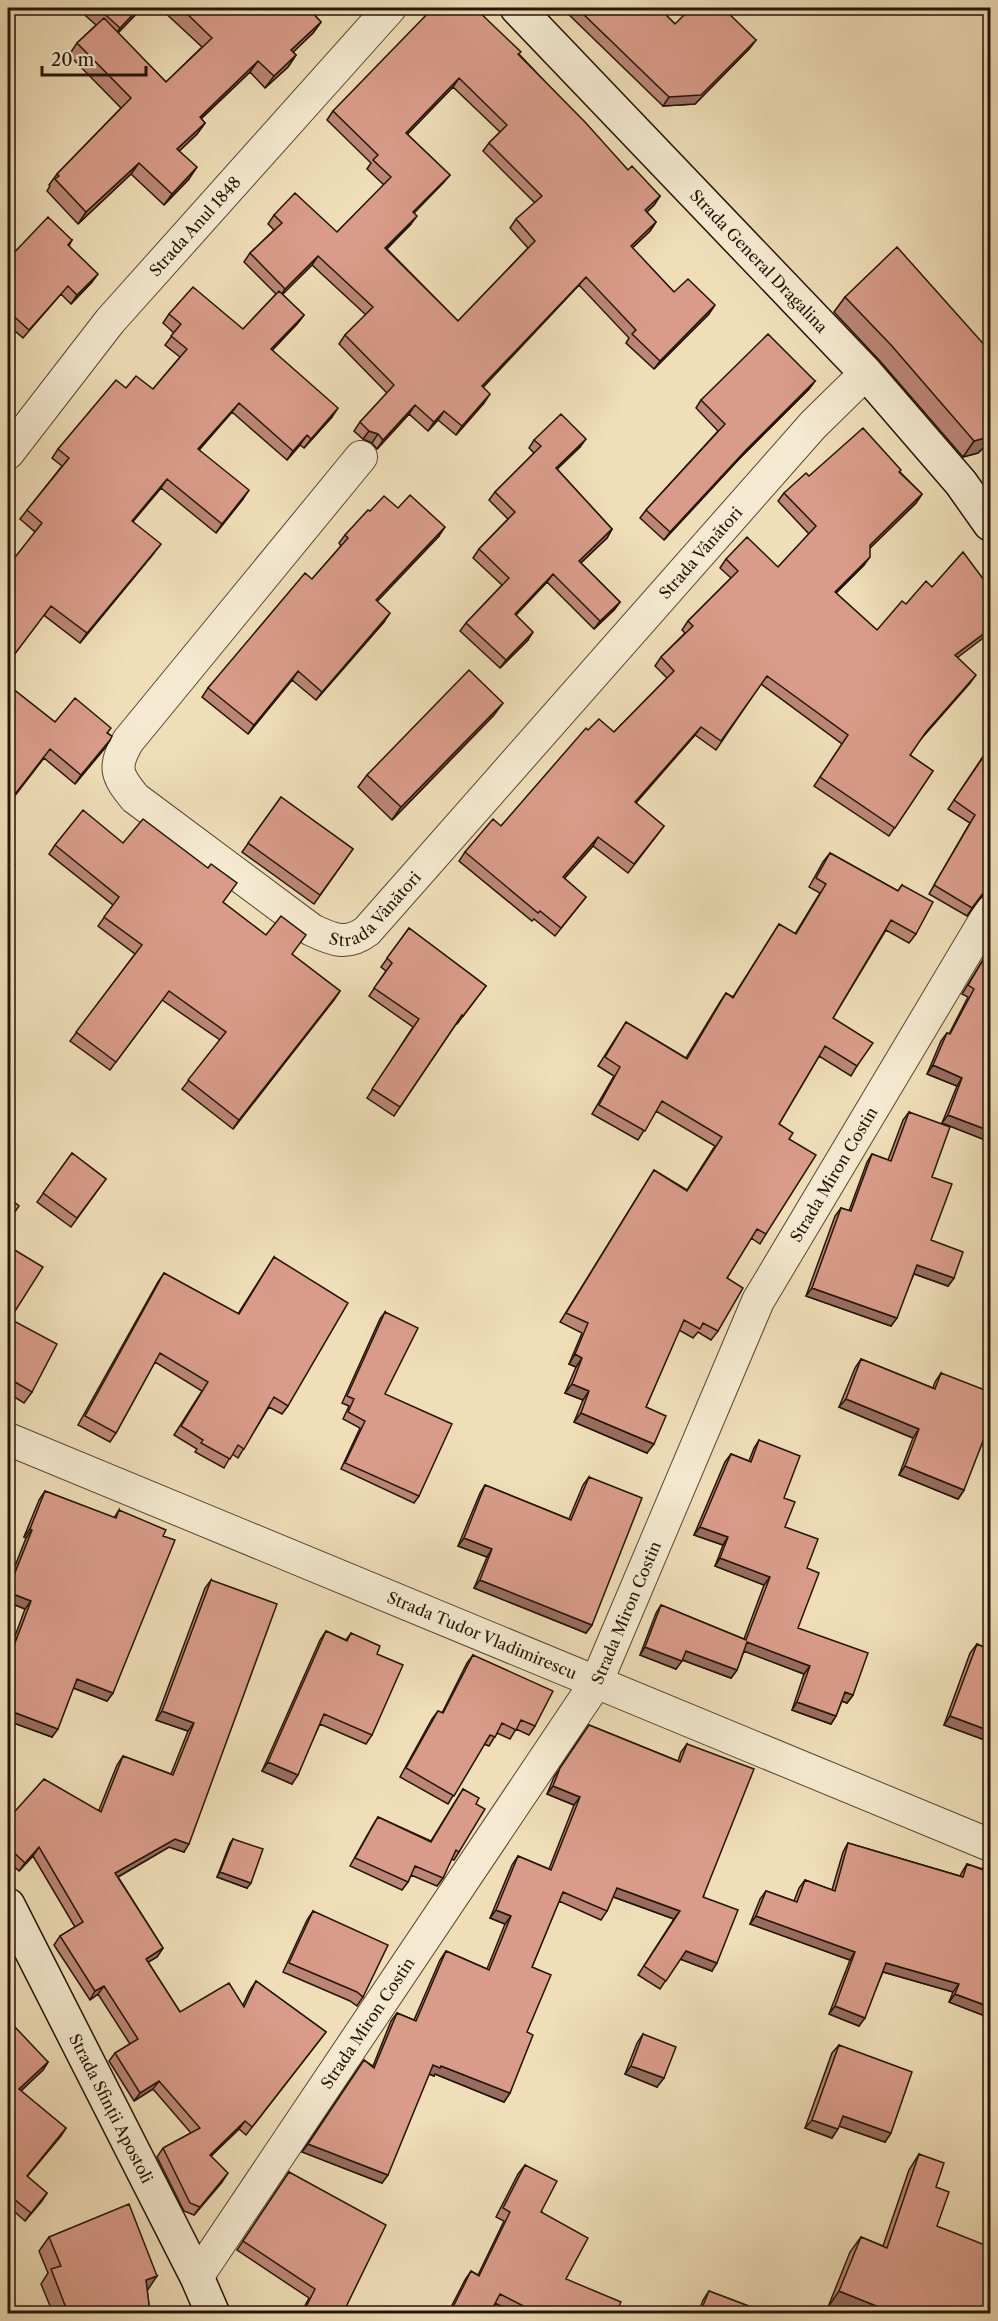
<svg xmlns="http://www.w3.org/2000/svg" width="998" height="2321" font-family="'Libre Caslon Text',serif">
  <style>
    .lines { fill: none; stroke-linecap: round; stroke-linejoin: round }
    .street-casing { stroke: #584734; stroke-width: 34 }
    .secondary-casing { stroke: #251508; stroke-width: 36 }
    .street { stroke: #f5ead1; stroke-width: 32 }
    .secondary { stroke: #f5ead1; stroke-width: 33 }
    .wall { fill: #bb8677; stroke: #251508; stroke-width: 1.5; fill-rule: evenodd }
    .shaded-wall { fill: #986d61; stroke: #251508; stroke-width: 1.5 }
    .building { fill: #d99c8a; stroke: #251508; stroke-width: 1.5; fill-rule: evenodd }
    .labels { text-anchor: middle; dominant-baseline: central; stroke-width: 6; stroke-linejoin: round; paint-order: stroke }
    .street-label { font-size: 16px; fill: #251508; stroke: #f5ead1 }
  </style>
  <rect width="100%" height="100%" fill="#efdeb8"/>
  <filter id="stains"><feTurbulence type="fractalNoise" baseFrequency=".00333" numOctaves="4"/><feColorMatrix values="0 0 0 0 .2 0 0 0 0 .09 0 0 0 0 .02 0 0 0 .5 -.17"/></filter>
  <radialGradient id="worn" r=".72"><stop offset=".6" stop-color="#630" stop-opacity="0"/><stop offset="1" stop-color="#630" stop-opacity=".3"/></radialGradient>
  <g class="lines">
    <defs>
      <g id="street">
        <path id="s1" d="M8,453L110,321L390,8"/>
        <path id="s2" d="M361,457L128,741C113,767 116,775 135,798L312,930C333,940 347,946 367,931L813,425L866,373"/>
        <path id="s3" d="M8,1439L990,1845"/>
        <path id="s4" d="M197,2277L597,1681L758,1301L990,912"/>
      </g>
      <g id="secondary">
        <path id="s5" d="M517,8L866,373L961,483L990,524"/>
        <path id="s6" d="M8,1905L197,2277L213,2314"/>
      </g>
    </defs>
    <use href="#street" class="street-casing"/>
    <use href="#secondary" class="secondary-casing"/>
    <use href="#street" class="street"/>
    <use href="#secondary" class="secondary"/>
  </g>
  <path class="wall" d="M77,8H142L118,33L166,82L202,47L160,8H308L321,22L313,33L293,52L296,55L288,67L265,88L250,72L201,119L205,123L197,134L179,151L189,179L164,205L131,174L78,224L47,191L50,186L49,185L57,174L121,108L69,55L77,43L96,25Z
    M562,8H659L675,24L756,40L749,49L695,104L663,106Z
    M519,54L628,170L660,196L654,205L647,212L656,222L650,231L632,248L674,292L709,314L654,369L626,343L629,338L579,285L483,387L484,403L456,435L438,420L428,431L409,414L377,449L372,443L363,439L354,431L360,422L387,393L339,344L345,335L366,315L312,265L282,294L304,315L297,324L272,350L332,417L304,448L300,445L287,460L232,412L199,450L243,499L216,533L161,488L133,521L154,553L80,643L45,616L35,532L20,519L62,466L52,458L58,449L126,388L153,389L180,357L165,345L174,333L163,323L169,314L243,329L276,294L244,262L250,253L274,230L268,224L274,215L337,232L384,185L367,169L371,163L327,120L333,111ZM453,87L500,132L489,143L483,151L535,203L516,219L510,228L528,248L458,321L387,249L411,224L414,213L443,183L450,175L407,134Z
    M72,240L69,246L92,282L71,304L61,294L23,338L8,325V259Z
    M845,297L984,345L990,334V441L978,453L963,457L880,361L834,312Z
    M815,381L809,389L739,459L664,540L640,518L646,510L718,431L696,408L701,400Z
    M534,440L580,447L557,469L612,529L607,538L581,563L620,602L614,610L594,629L547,582L516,615L528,640L500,668L460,631L466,623L502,585L473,558L479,549L508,519L489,500L495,492L534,453L529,448Z
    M900,472L922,494L916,503L870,548L864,565L836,593L877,630L957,658L970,683L920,740L910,755L933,771L889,836L814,786L842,744L761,684L716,750L695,735L636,803L664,826L628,873L593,846L564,878L586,897L555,936L534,919L532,921L459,861L465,852L501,826L588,730L614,732L667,678L655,666L661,657L685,633L682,630L688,621L731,578L720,568L726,559L778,567L809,534L778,501L784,493L809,476Z
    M398,508L439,536L377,601L384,622L316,700L292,680L248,734L202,697L208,688L312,579L341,546L339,543L345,535L370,511Z
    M8,685L55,722L108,733L110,740L104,749L75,784L44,758L10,802L8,800Z
    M494,715L392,820L358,787L367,775Z
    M990,746V894L981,897L967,916L929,894L970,823L948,809Z
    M281,797L353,849L314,904L242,852Z
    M123,843L223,903L340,991L233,1129L182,1089L220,1040L162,1000L110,1070L70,1041L135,954L98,926L113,905L49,854L55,845Z
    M830,853L898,891L902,885L916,934L909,943L886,930L833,1018L857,1066L851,1076L819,1056L779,1124L789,1139L766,1234L760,1244L751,1238L727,1278L718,1331L711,1340L698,1332L693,1338L679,1330L646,1407L647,1453L574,1422L583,1400L565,1393L576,1367L569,1364L582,1333L560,1322L654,1170L687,1190L715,1146L656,1111L638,1140L592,1114L614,1076L598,1066L626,1022L686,1058L720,1002L726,993L733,997L779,924L795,934L820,893L809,887L823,862Z
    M409,928L486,986L457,1024H456L394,1116L367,1098L413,1027L369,996L386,971L381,967Z
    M989,950L990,1142L942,1123L957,1086L927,1074L941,1041L947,1033L949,1034L968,997L962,994Z
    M909,1112L932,1177L931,1240L954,1278L948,1286L914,1274L891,1326L806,1296L835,1216L841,1208L849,1211L867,1162L872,1154L888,1160L903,1120Z
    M72,1153L106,1179L71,1227L37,1202Z
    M8,1246L10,1319L32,1392L24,1403L8,1393Z
    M274,1257L288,1406L282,1414L269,1407L238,1458L232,1454L224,1468L195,1452L197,1449L174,1435L202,1391L155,1362L116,1433L110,1442L78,1425L158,1282L164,1273L238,1314Z
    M385,1312V1394L419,1496L414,1503L341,1469L360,1428L343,1419L349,1406L342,1403L380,1319Z
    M861,1359L933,1388L935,1382L941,1373L964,1490L958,1499L899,1475L913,1438L839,1407L855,1368Z
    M759,1440L784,1498L785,1527L807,1568L798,1628L853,1695L847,1703L842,1701L836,1716L831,1724L792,1710L804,1674L744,1651L737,1670L731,1678L682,1660L676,1669L640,1655L656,1613L661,1605L744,1639L764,1585L715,1566L723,1545L694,1535L725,1462L731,1454L749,1461L754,1448Z
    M589,1477L592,1625L586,1633L474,1588L487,1557L458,1546L480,1493L485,1485L569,1519L583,1485Z
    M45,1491L114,1518L119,1510L113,1693L107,1701L73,1688L52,1737L8,1721V1655L25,1609L8,1602V1584L26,1538L24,1537L39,1500Z
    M211,1580L184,1852L169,1847L118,1877L163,1948L157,1957L148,1962L180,2012L243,2005L250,1990L256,1981L326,2032L246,2135L239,2129L211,2156L222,2182L194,2215L184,2211L157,2157L163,2148L191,2133L153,2089L134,2101L109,2061L115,2053L130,2044L98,1994L90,2000L54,1945L60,1936L75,1927L33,1856L19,1871L8,1861V1819L99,1810L117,1765L123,1756L171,1774L188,1731L156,1720L205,1588Z
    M326,1631L346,1640L351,1633L377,1654L372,1735L366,1744L320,1724L292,1784L262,1771L320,1640Z
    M977,1644L990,1650V1742L944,1725L970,1653Z
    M473,1655L535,1726L529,1735L516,1729L510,1739L497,1733L489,1746L484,1744L448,1804L400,1777L432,1719L438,1711L442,1713L467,1663Z
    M589,1725L678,1761L681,1752L687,1744L712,1971L680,1959L660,1989L638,1975L674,1919L613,1897L607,1911L601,1920L559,1901L532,1967L527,2032L510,2093L504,2102L435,2074L434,2076L429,2074L382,2183L302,2152L364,2060L373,2066L391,2021L397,2013L414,2020L440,1960L446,1951L487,1969L505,1924L490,1918L512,1865L518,1856L549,1869L574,1805L547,1794L554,1777Z
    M463,1789L476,1804L459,1852L454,1860L451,1859L443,1878L437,1886L411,1875L408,1882L402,1890L350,1866L373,1825L378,1817L431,1841Z
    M233,1839L247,1888L217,1877L230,1843Z
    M848,1843L960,1876L962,1872L967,1864L982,1869L989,1858H990V2018L949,2002L953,1992L883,1972L859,2026L829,2014L850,1960L750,1924L760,1899L766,1891L794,1901L799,1888L805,1880L832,1890L843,1852Z
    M313,1911L363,1997L357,2006L350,2001L283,1972L307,1920Z
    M8,2033L48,2062L43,2070L21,2091L66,2128L27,2176L47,2193L25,2221L8,2206Z
    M643,2034L657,2087L625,2074L637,2043Z
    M839,2045L891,2133L885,2142L839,2126L832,2138L805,2128L832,2053Z
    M919,2154L936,2187L937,2226L828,2307L850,2252L861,2237L883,2246L909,2170Z
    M525,2165L566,2279L616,2313H514L495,2303L490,2313H448L465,2280L471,2271L478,2275L504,2221L496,2217L518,2174Z
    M289,2172L343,2313H301L309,2298L237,2250Z
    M49,2237L147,2290L150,2313H53L41,2284L48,2273L39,2251Z
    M709,2291L767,2313H698L703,2300Z"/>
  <path class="shaded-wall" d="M139,8H142L112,39L120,28Z
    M321,22L313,33L283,62L291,50Z
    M756,40L749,49L695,104L663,106L669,97Z
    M296,55L288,67L265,88L274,76Z
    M258,61L250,72L191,128L200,117Z
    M459,78L453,87L400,142L406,133Z
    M205,123L197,134L169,161L177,149Z
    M139,163L131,174L78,224L86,212Z
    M197,167L189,179L164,205L172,194Z
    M450,175L443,183L407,220L413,212Z
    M660,196L654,205L639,219L645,210Z
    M417,216L411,224L379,256L385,248Z
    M656,222L650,231L625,255L631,246Z
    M318,256L312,265L279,298L285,289Z
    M98,274L92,282L71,304L77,295Z
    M586,277L579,285L476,395L482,386Z
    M715,305L709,314L654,369L660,361Z
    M304,315L297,324L265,358L271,349Z
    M815,381L809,389L739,459L664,540L670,532L745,451Z
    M490,394L484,403L456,435L462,426Z
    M239,403L232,412L192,458L198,449Z
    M415,405L409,414L377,449L383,440Z
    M338,408L332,417L304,448L311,439Z
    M444,411L438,420L428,431L434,422Z
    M369,431L378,434L372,443L363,439Z
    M307,435L300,445L287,460L293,451Z
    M990,436V441L978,453L963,457L974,441Z
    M586,439L580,447L550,476L556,468Z
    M167,479L161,488L126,530L132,521Z
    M249,490L243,499L216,533L222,524Z
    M922,494L916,503L864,554L870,545Z
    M445,527L439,536L370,609L376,600Z
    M612,529L607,538L574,569L579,561Z
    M161,544L154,553L80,643L87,633Z
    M870,557L864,565L829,600L835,592Z
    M553,574L547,582L509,622L515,614Z
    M620,602L614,610L594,629L600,621Z
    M390,613L384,622L316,700L322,692Z
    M990,629V633L949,664L955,655Z
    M533,632L528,640L500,668L506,660Z
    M298,671L292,680L248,734L254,725Z
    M976,675L970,683L920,740L926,732Z
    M503,703L494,715L392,820L401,807Z
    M701,727L695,735L629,810L635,802Z
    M110,740L104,749L75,784L81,775Z
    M598,837L593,846L558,886L563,877Z
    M990,887V894L981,897L967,916L987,888Z
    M340,991L334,1000L233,1129L239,1120Z
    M933,1065L962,1078L957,1086L927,1074Z
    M948,1115L990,1131V1142L942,1123Z
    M917,1265L954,1278L948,1286L912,1273Z
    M812,1288L897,1318L891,1326L806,1296Z
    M575,1354L582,1358L576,1367L569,1364Z
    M572,1384L589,1391L583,1400L565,1393Z
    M846,1399L919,1429L913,1438L839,1407Z
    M581,1413L654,1444L647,1453L574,1422Z
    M905,1466L964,1490L958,1499L899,1475Z
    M700,1527L728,1537L723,1545L694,1535Z
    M30,1529L32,1530L26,1538L24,1537Z
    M464,1538L492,1549L487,1557L458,1546Z
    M720,1558L770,1577L764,1585L715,1566Z
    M480,1580L592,1625L586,1633L474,1588Z
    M8,1592L31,1601L25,1609L8,1602Z
    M747,1642L810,1666L804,1674L741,1650Z
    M645,1647L682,1661L676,1669L640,1655Z
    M686,1651L737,1670L731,1678L680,1659Z
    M77,1679L113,1693L107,1701L71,1687Z
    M845,1692L853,1695L847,1703L839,1700Z
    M797,1702L836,1716L831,1724L792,1710Z
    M8,1710L58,1729L52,1737L8,1721Z
    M162,1711L194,1723L188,1731L156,1720Z
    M950,1716L990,1731V1742L944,1725Z
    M268,1762L298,1775L292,1784L262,1771Z
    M553,1786L580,1797L574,1805L547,1794Z
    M175,1839L189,1844L184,1852L169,1847L109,1882L115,1873Z
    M39,1847L33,1856L19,1871L25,1863Z
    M220,1872L251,1883L247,1888L217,1877Z
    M617,1888L680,1911L674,1919L611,1896Z
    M496,1910L511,1916L505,1924L490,1918Z
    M756,1916L855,1952L850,1960L750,1924Z
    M163,1948L157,1957L140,1967L146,1959Z
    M686,1951L717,1963L712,1971L680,1959Z
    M886,1963L959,1984L953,1992L880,1971Z
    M104,1986L98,1994L90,2000L95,1991Z
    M955,1994L990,2007V2018L949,2002Z
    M835,2006L865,2018L859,2026L829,2014Z
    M48,2062L43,2070L14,2097L19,2089Z
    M433,2065L441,2066L510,2093L504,2102L435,2074L434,2076L427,2073Z
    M631,2066L664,2078L657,2087L625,2074Z
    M159,2081L153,2089L134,2101L140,2093Z
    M843,2116L891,2133L885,2142L836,2125Z
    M812,2120L838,2129L832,2138L805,2128Z
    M245,2121L239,2129L204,2163L210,2155Z
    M66,2128L61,2136L21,2184L27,2176Z
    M308,2144L388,2175L382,2183L302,2152Z
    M228,2173L222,2182L194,2215L200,2207Z
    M47,2193L42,2201L25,2221L31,2213Z
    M157,2276L147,2291L146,2280Z
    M839,2291L894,2313H845L828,2307Z"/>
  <path class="building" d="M98,8H139L120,28Z
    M181,8H308L321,22L291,50L296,55L274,76L258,61L200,117L205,123L177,149L197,167L172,194L139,163L86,212L55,179L59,176L57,174L131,98L77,43L104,18L166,82L212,38Z
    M433,8H475L521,52L518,54L585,122L628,170L632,166L660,196L645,210L656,222L631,246L674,292L688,279L715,305L660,361L632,334L636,330L586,277L482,386L490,394L462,426L444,411L434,422L415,405L383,440L378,434L369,431L360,422L394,385L345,335L373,307L318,256L285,289L250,253L282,223L274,215L295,193L337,232L391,177L373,160L378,155L333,111ZM459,78L507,125L489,143L542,196L516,219L535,241L458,321L385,248L417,216L413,212L450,175L406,133Z
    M577,8H659L675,24L691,8H723L756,40L701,95L669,97Z
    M48,217L72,240L68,245L98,274L77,295L68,286L29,330L8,311V259Z
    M897,247L988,349L990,342V436L989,437L974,441L891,345L845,297Z
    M193,287L243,329L279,291L304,315L271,349L338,408L311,439L307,435L293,451L239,403L198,449L249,490L222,524L167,479L132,521L161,544L87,633L51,606L8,663V566L42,523L27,510L69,458L58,449L116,380L126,388L136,376L153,389L187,349L171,336L181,324L169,314Z
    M768,334L815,381L745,451L670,532L646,510L725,424L701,400Z
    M561,414L586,439L556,468L612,529L579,561L620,602L600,621L553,574L515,614L533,632L506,660L466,623L509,578L479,549L515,512L495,492L541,446L534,440Z
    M863,428L901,470L899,472L922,494L870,545V557L835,592L877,630L902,601L906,604L926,581L932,587L963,552L990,588V629L955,655L976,675L926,732L910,755L933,771L895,828L820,777L848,735L767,676L721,741L701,727L635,802L664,826L634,864L598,837L563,877L586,897L561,928L540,911L538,913L465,852L493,819L501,826L586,728L588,730L599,719L614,732L674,671L661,657L693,626L688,621L738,571L726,559L747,537L778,567L816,526L784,493L806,473L809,476Z
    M410,495L445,527L376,600L390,613L322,692L298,671L254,725L208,688L305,573L312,579L348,538L345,535L368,510L370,511L384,496L398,508Z
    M469,670L503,703L401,807L367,775Z
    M8,685L55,722L75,698L111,728L107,733L112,736L110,740L81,775L50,749L16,793L8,786Z
    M990,747V887L987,888L972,908L934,885L975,815L954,800Z
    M281,797L353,849L320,895L248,843Z
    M83,810L123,843L143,819L208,868L211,864L237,883L223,902L266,935L281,916L306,935L292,954L340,991L239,1120L188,1080L226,1032L169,991L116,1062L76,1032L142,945L104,917L119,897L55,845Z
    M830,853L898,891L902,885L933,902L916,934L891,920L833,1018L873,1043L857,1066L825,1046L779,1124L793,1133L789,1139L816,1155L766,1234L757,1229L727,1278L743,1288L718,1331L703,1323L700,1329L684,1320L646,1407L666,1416L654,1444L581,1413L589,1391L572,1384L582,1358L575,1354L588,1323L566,1313L654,1170L687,1191L722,1137L662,1101L645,1131L599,1105L620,1067L605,1057L626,1022L687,1059L726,993L733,998L779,924L796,934L826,884L816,878Z
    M8,858L15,864L8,872Z
    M409,928L486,986L463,1016L462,1015L400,1107L372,1089L419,1019L374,988L392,963L387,958Z
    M989,950H990V1131L948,1115L962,1078L933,1065L947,1033L950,1034L974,989L968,985Z
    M909,1112L950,1127L932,1177L952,1184L931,1240L963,1252L954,1278L917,1265L897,1318L812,1288L841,1208L851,1211L872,1154L891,1161Z
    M72,1153L106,1179L77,1218L43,1193Z
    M8,1197L19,1206L8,1222Z
    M8,1246L43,1267L10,1319L57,1344L32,1392L8,1378Z
    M274,1257L348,1303L288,1406L274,1397L244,1449L238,1445L230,1459L201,1443L203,1440L181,1426L208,1382L160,1353L116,1433L85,1416L164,1273L239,1314Z
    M385,1312L418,1328L385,1394L452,1424L419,1496L345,1463L365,1421L348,1412L354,1399L347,1396Z
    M861,1359L935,1389L941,1373L990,1392V1423L964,1490L905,1466L919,1429L846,1399Z
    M759,1440L800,1456L784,1498L795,1502L785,1527L818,1539L807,1568L819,1573L798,1628L868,1653L853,1695L845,1692L836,1716L797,1702L810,1666L747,1642L737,1670L686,1651L682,1661L645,1647L661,1605L746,1640L770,1577L720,1558L728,1537L700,1527L731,1454L751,1462Z
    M589,1477L642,1498L592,1625L480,1580L492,1549L464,1538L485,1485L571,1520Z
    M45,1491L116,1518L119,1510L166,1530L163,1536L175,1540L113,1693L77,1679L58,1729L8,1710V1661L31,1601L8,1592V1590L32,1530L30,1529Z
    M211,1580L277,1604L189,1844L175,1839L115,1873L163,1948L146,1959L180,2012L229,1983L244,2007L256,1981L326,2032L252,2127L245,2121L210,2155L228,2173L200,2207L190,2203L163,2148L200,2128L159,2081L140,2093L115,2053L138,2039L104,1986L95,1991L60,1936L83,1922L39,1847L25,1863L8,1847V1829L11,1825L8,1821V1819L44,1779L101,1812L123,1756L173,1775L194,1723L162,1711Z
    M326,1631L347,1641L351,1633L380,1646L377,1654L403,1665L372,1735L324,1714L298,1775L268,1762Z
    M977,1644L990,1650V1731L950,1716Z
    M473,1655L553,1691L535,1726L521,1720L516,1730L502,1723L495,1737L490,1735L454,1796L406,1768L438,1711L443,1713Z
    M589,1725L680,1762L687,1744L754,1769L703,1897L738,1910L717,1963L686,1951L666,1981L644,1966L680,1911L617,1888L607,1911L563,1892L532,1967L551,1975L527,2032L533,2035L510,2093L441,2066L440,2068L433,2065L388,2175L308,2144L364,2060L374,2068L397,2013L416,2021L446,1951L489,1970L511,1916L496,1910L518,1856L551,1870L580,1797L553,1786L560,1768Z
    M463,1789L479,1798L476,1804L485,1809L459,1852L456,1850L443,1878L415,1866L408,1882L355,1858L378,1817L431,1842Z
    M233,1839L263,1849L251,1883L220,1872Z
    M848,1843L963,1877L967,1864L984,1870L989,1858H990V2007L955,1994L959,1984L886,1963L865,2018L835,2006L855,1952L756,1916L766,1891L797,1902L805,1880L835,1891Z
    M313,1911L388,1945L363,1997L357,1992L289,1963Z
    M15,2027L48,2062L19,2089L66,2128L27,2176L47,2193L31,2213L8,2194V2136L13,2130L8,2125V2033Z
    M643,2034L676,2047L664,2078L631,2066Z
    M839,2045L912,2072L891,2133L843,2116L838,2129L812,2120Z
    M919,2154L944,2163L936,2187L949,2192L937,2226L990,2247V2313H894L839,2291L861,2237L887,2248Z
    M525,2165L557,2181L541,2212L588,2238L566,2279L621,2302L616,2313H537L500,2294L490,2313H450L471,2271L479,2276L510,2212L503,2208Z
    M289,2172L386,2225L343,2313H303L315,2289L243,2241Z
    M129,2204L157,2276L146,2280L150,2313H68L51,2269L61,2266L49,2237Z
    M709,2291L767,2313H700Z"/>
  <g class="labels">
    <g class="street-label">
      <text stroke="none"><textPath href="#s1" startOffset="294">Strada Anul 1848</textPath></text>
      <text stroke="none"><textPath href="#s5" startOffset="350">Strada General Dragalina</textPath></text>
      <text stroke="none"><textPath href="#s2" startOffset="1215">Strada Vânători</textPath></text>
      <text stroke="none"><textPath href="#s2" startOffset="729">Strada Vânători</textPath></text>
      <text stroke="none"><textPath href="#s4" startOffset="1278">Strada Miron Costin</textPath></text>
      <text stroke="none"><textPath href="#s4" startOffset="792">Strada Miron Costin</textPath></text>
      <text stroke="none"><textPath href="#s3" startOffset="513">Strada Tudor Vladimirescu</textPath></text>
      <text stroke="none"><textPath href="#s4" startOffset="306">Strada Miron Costin</textPath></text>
      <text stroke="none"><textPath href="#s6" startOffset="228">Strada Sfinții Apostoli</textPath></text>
    </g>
  </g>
  <rect width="998" height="2321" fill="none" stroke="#efdeb8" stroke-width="30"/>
  <rect x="9" y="9" width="980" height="2303" fill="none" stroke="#251508" stroke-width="3"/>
  <rect x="15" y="15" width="968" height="2291" fill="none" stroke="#251508" stroke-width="1.5"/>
  <path d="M42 66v9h104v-9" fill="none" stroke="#251508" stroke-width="3"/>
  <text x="51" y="66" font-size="18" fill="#251508" stroke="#f5ead1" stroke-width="4.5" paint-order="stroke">20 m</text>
  <rect width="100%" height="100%" filter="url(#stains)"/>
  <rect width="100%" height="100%" fill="url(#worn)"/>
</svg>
